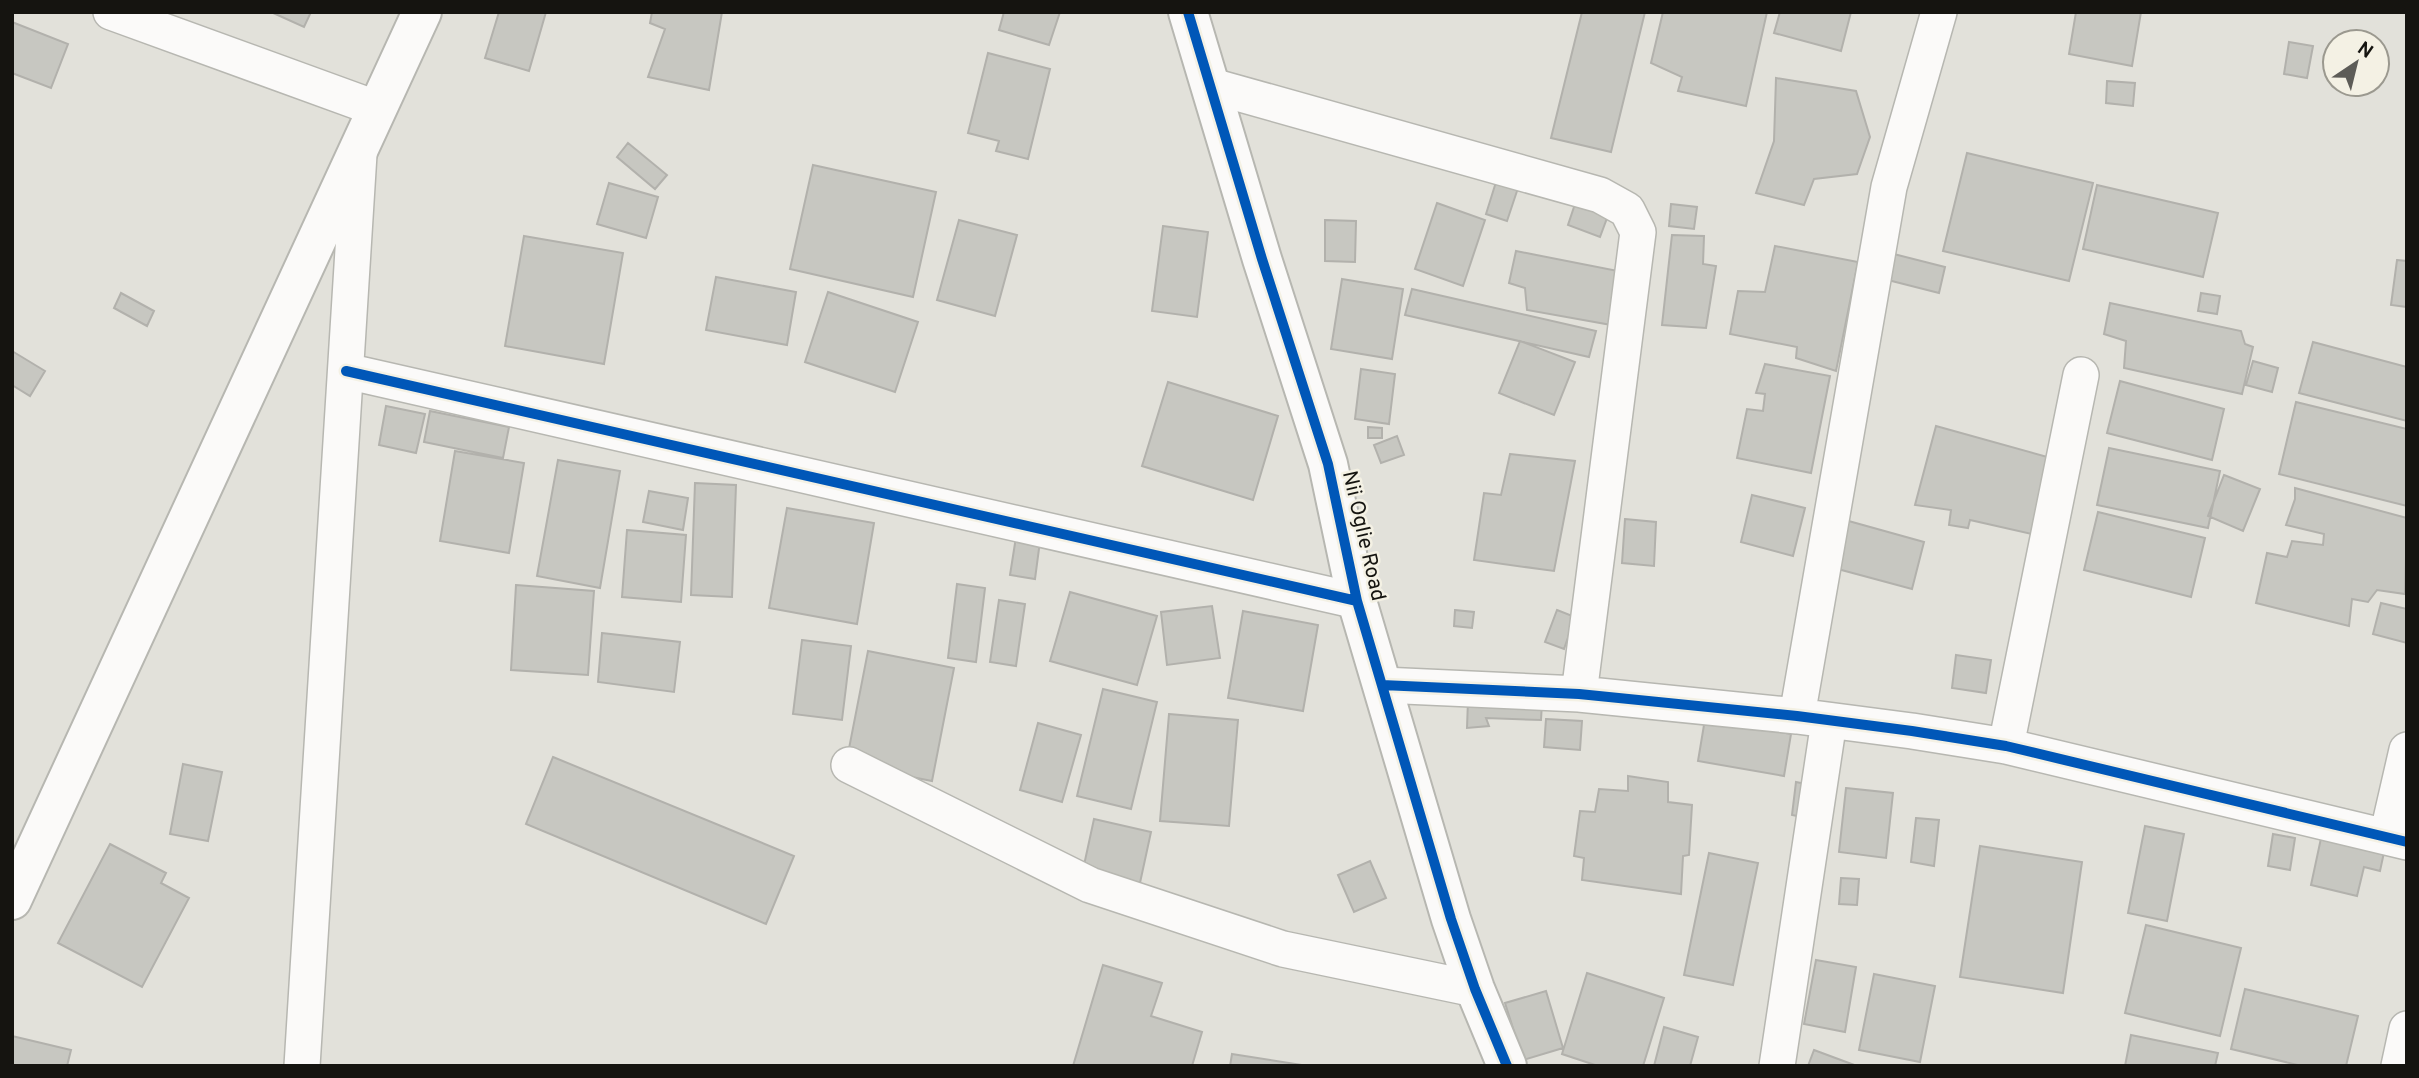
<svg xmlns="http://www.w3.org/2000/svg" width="2419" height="1078" font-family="Overpass,sans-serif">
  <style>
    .building { fill: #c7c7c1; stroke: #b2b1ac; stroke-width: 2 }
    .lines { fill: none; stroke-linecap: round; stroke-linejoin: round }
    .minor-casing { stroke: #b7b7b1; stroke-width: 38 }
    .tertiary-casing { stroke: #b7b7b1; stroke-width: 42 }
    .minor { stroke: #fbfaf9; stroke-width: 35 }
    .tertiary { stroke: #fbfaf9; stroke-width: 38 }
    .cycleway-casing { stroke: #f4f1e4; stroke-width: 15 }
    .cycleway { stroke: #0057b8; stroke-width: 10 }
    .labels { text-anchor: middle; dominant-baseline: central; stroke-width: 5; stroke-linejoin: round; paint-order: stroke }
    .street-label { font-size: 21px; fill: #151410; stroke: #f4f1e4 }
  </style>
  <rect width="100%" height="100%" fill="#e2e1da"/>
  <path class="building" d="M271,12H311L304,27Z
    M499,12H546L529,71L485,58Z
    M652,12H722L709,90L648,77L665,29L650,23Z
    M1004,12H1060L1049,45L999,30Z
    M1582,12H1645L1611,152L1551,138Z
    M1663,12H1767L1746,106L1678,91L1682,77L1651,63Z
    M1780,12H1851L1841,51L1774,33Z
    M2076,12H2141L2132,66L2069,54Z
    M12,22L68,44L51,88L12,73Z
    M2289,42L2313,46L2307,78L2284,74Z
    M988,53L1050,69L1028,159L996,151L999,141L968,133Z
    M1776,78L1856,91L1870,137L1857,174L1814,179L1804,205L1756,193L1774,141Z
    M2107,81L2135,83L2133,106L2106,103Z
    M628,143L667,175L655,189L617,157Z
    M1967,153L2093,183L2069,281L1943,251Z
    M813,165L936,192L913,297L790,269Z
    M1501,166L1523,173L1507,221L1486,214Z
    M609,183L658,197L646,238L597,224Z
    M2097,185L2218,213L2203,277L2083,249Z
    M1577,198L1610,210L1600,237L1568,225Z
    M1437,203L1485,220L1463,286L1415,269Z
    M1671,204L1697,207L1694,229L1669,226Z
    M959,220L1017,235L995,316L937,300Z
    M1325,220L1356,221L1355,262L1325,261Z
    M1163,226L1208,232L1197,317L1152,311Z
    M1672,235L1704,236L1703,264L1716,266L1706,328L1662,325Z
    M524,236L623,253L604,364L505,346Z
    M1775,246L1858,262L1836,371L1796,358L1797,347L1730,334L1738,291L1765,292Z
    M1516,251L1628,273L1617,326L1527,310L1525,288L1509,283Z
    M1882,251L1945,267L1939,293L1876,277Z
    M2397,260L2407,261V307L2391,305Z
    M716,277L796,292L787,345L706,330Z
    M1342,279L1403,289L1392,359L1331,349Z
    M1412,289L1596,331L1589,357L1405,315Z
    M828,292L918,322L895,392L805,362Z
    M121,293L154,311L147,326L114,308Z
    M2201,293L2220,296L2217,314L2198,311Z
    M2110,303L2241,331L2245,344L2253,347L2242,394L2124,368L2126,341L2104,334Z
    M1520,341L1575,362L1554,415L1499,393Z
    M2313,342L2407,367V421L2299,393Z
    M12,351L45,371L30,396L12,385Z
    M2253,361L2278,368L2272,392L2246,385Z
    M1765,364L1830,376L1811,473L1737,458L1747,409L1763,411L1765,394L1756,393Z
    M1361,369L1395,374L1389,424L1355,419Z
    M2120,381L2224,409L2212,460L2107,433Z
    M1168,382L1278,416L1253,500L1142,466Z
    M2296,402L2407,429V506L2279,474Z
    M386,406L425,414L416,453L379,445Z
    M430,411L509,427L503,458L424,442Z
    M1936,426L2058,460L2041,536L1970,520L1968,528L1949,525L1951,510L1915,505Z
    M1368,427L1382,428V438H1368Z
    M1397,436L1404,455L1381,463L1374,445Z
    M2109,448L2220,471L2208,528L2097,505Z
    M455,451L524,463L509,553L440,541Z
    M1510,454L1575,461L1554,571L1474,560L1484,493L1501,495Z
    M558,460L620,471L600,588L537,576Z
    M2224,475L2260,489L2243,531L2208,516Z
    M695,483L736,485L732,597L691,595Z
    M2295,488L2407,518L2405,594L2377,590L2368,602L2352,599L2349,626L2256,603L2267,553L2287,557L2292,541L2323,545L2324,534L2286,525L2295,499Z
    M649,491L688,498L683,530L643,522Z
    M1752,495L1805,508L1793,556L1741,542Z
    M787,508L874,523L857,624L769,608Z
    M2098,512L2205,538L2191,597L2084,570Z
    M1625,519L1656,522L1654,566L1622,563Z
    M1845,520L1924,542L1912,589L1834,568Z
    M627,530L686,535L681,602L622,597Z
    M1016,537L1040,541L1035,579L1010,575Z
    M957,584L985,588L976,662L948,658Z
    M516,585L594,591L588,675L511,670Z
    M1070,592L1157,616L1137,685L1050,661Z
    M999,600L1025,604L1016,666L990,662Z
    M2381,603L2407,609V643L2373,634Z
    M1212,606L1220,658L1167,665L1161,612Z
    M1455,610L1474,612L1472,628L1454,626Z
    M1557,610L1575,617L1564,649L1545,642Z
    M1243,611L1318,625L1303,711L1228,698Z
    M602,633L680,642L674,692L598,682Z
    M802,640L851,646L842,720L793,714Z
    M868,651L954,668L932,781L846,764Z
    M1956,655L1991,660L1986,693L1952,688Z
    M1103,689L1157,702L1131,809L1077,796Z
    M1468,700L1542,703L1541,720L1486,718L1489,726L1467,728Z
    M1169,714L1238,720L1229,826L1160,821Z
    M1546,719L1582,721L1580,750L1544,747Z
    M1705,719L1791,734L1784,776L1698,761Z
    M1038,723L1081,735L1062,802L1020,790Z
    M553,757L794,856L766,924L526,824Z
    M183,764L222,772L208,841L170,834Z
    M1628,776L1668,782V802L1692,805L1689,855L1683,856L1681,894L1582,880L1584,858L1574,856L1580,811L1595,812L1599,789L1628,791Z
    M1796,782L1806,784L1802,817L1792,815Z
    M1846,788L1893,793L1886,858L1839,852Z
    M1916,818L1939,820L1934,866L1911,862Z
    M1094,819L1151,832L1138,892L1081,879Z
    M2145,826L2184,834L2167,921L2128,913Z
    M2323,829L2386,843L2380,871L2364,867L2357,896L2311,885Z
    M2273,834L2295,838L2290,870L2268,866Z
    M110,844L166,873L161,883L189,898L142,987L58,943Z
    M1980,846L2082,862L2063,993L1960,977Z
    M1709,853L1758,863L1733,985L1684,975Z
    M1370,861L1386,898L1354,912L1338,875Z
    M1841,878L1859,879L1857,905L1839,904Z
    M2146,925L2241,948L2220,1036L2125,1013Z
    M1816,960L1856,967L1845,1032L1804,1024Z
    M1103,965L1162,983L1151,1016L1202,1032L1192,1066H1073Z
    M1587,973L1664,998L1643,1066H1598L1562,1054Z
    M1874,974L1935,986L1920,1062L1859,1050Z
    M2245,989L2358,1016L2346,1066H2302L2231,1049Z
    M1546,991L1563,1048L1523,1060L1505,1003Z
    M1664,1027L1698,1037L1690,1066H1654Z
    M2131,1035L2218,1053L2215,1066H2125Z
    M12,1036L71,1050L67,1066H12Z
    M1814,1050L1857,1066H1808Z
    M1232,1054L1308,1066H1230Z"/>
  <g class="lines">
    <defs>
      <path id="minor" d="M111,12L378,109
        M1212,86L1600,195L1627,210L1638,232L1579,694
        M346,371L1357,601
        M1382,685L1579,694L1797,716L1912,731L2006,746L2407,842
        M1797,716L1889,187L1939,12
        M2006,746L2081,375
        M849,765L1090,885L1283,949L1475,989
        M2387,837L2407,750
        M302,1066L359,154
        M1777,1066L1829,721
        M2399,1066L2407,1029"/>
      <path id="tertiary" d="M1188,12L1262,259L1328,464L1357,601L1451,919L1475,989L1507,1066
        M12,900L422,12"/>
    </defs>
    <use href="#minor" class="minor-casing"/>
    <use href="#tertiary" class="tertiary-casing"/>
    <use href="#minor" class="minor"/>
    <use href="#tertiary" class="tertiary"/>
    <defs>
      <path id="cycleway" d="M1188,12L1262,259L1328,464L1357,601L1451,919L1475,989L1507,1066
        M346,371L1357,601
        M1382,685L1579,694L1797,716L1912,731L2006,746L2407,842"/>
    </defs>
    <use href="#cycleway" class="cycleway-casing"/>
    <use href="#cycleway" class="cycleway"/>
  </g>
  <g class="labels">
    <g class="street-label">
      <text transform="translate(1363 536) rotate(77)">Nii Oglie Road</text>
    </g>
  </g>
  <rect width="2419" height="1078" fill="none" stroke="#151410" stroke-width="28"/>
  <g transform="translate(2356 63) rotate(35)"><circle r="33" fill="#f4f1e4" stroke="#9b998f" stroke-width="2"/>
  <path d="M0-5L12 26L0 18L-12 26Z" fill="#5d5c57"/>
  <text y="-10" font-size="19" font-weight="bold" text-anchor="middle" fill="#151410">N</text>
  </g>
</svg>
